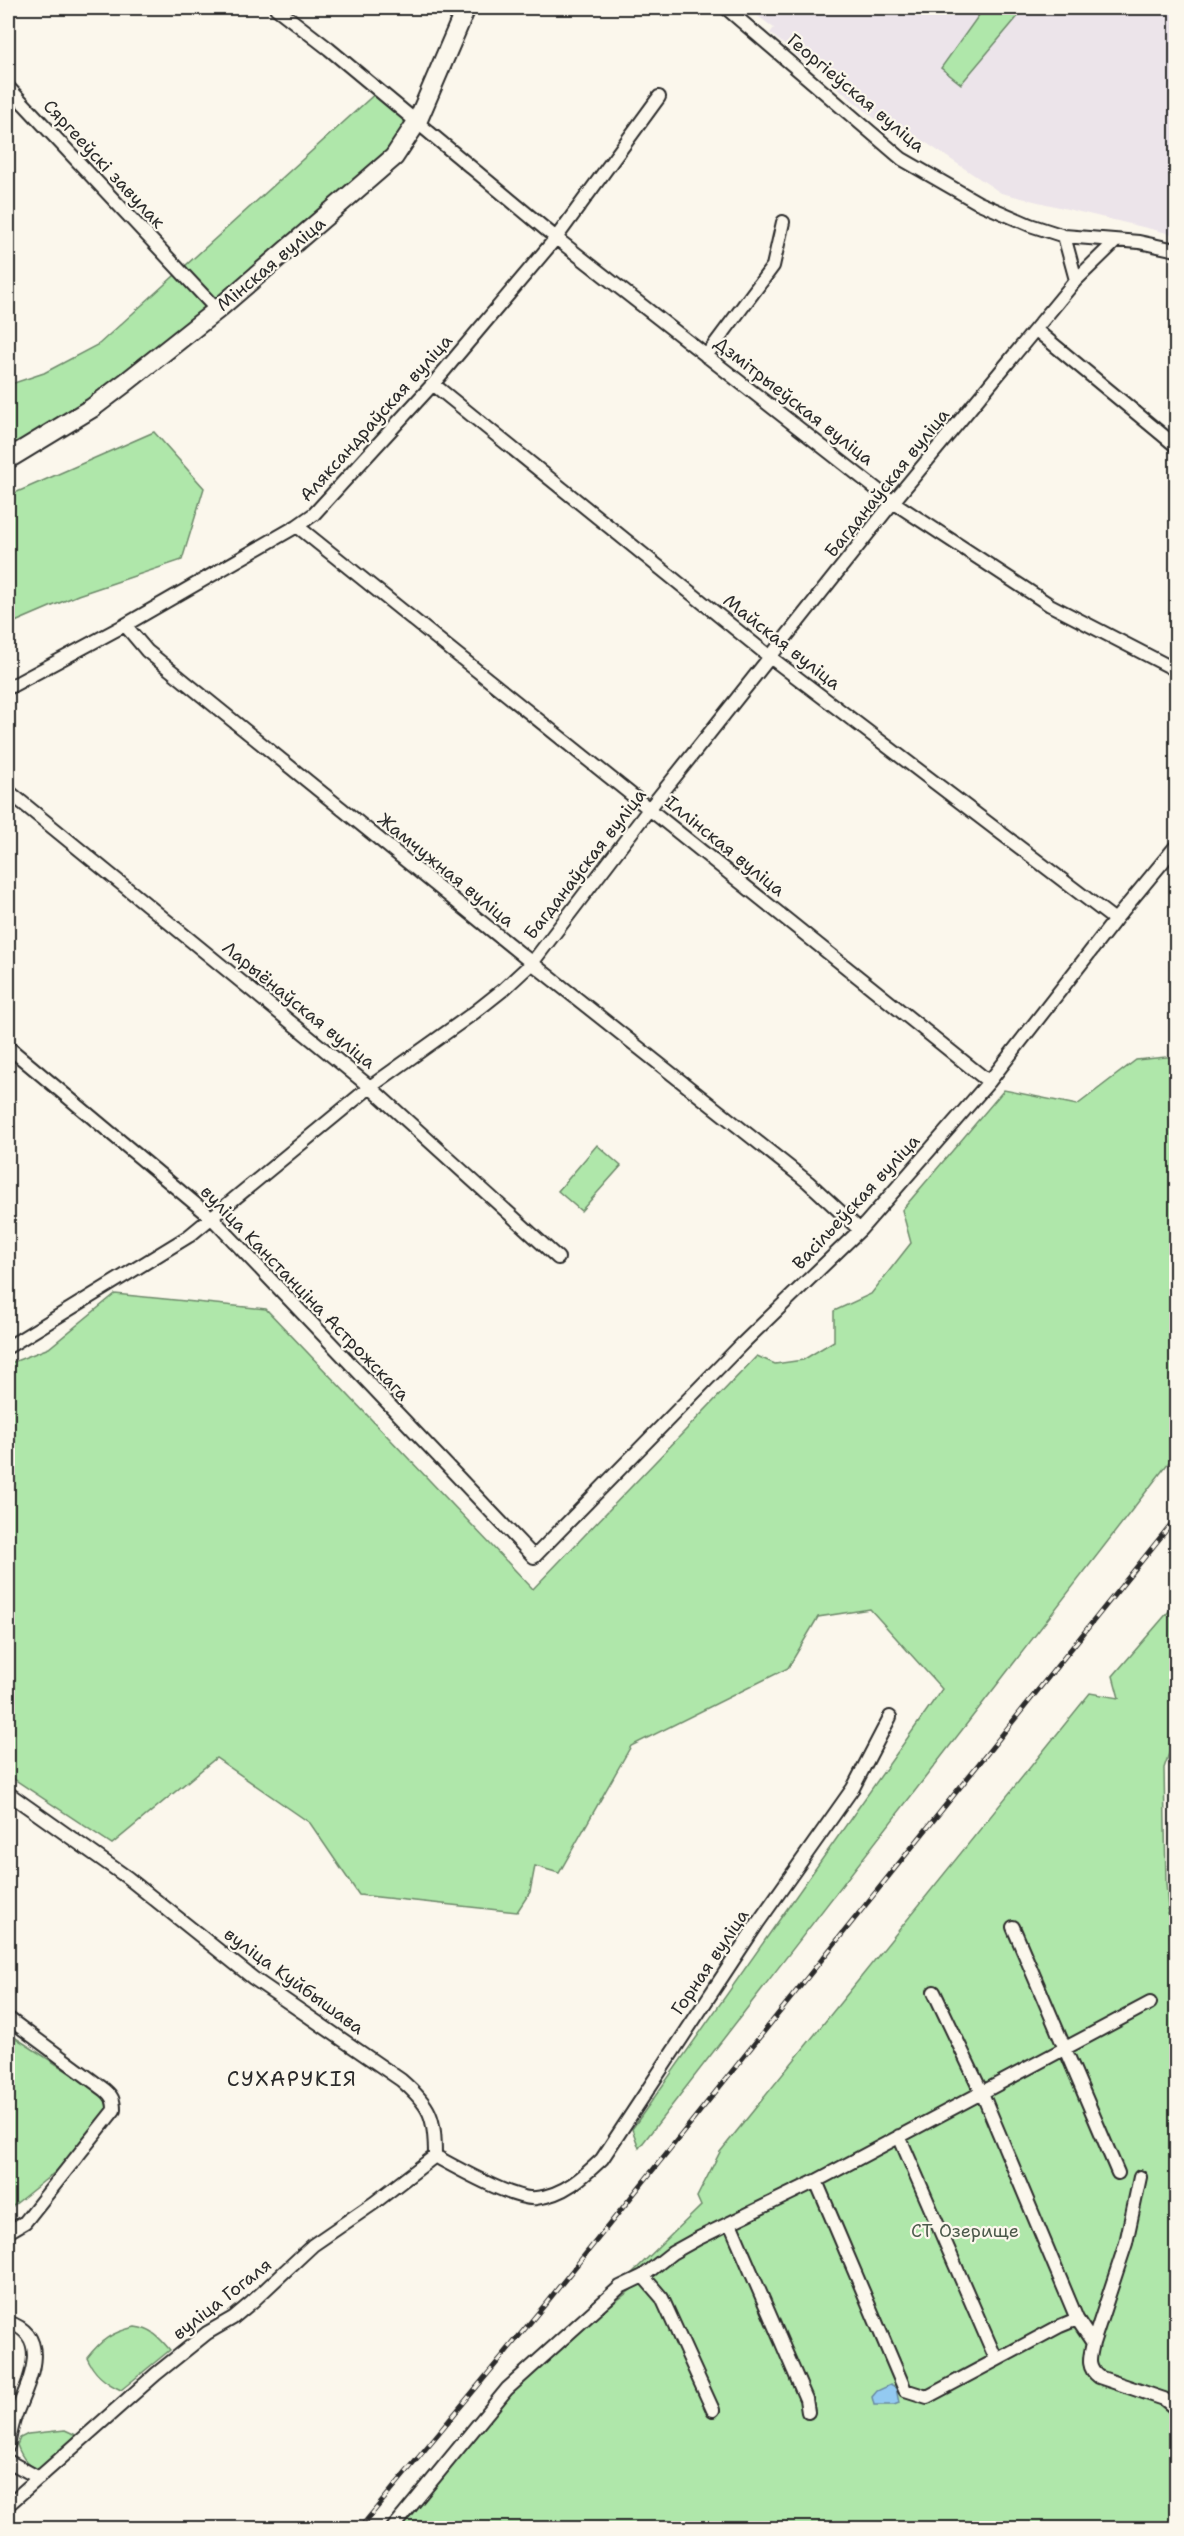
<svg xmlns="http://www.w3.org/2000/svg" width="1184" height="2536" font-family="'Shantell Sans',sans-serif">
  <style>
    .built { fill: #ece4ea }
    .green { fill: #afe7aa; stroke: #6d896a; stroke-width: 1.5 }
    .water { fill: #93caf1; stroke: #698aa2; stroke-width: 1.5 }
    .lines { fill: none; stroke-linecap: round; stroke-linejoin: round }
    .minor-casing { stroke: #2b2b2b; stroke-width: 16 }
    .secondary-casing { stroke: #2b2b2b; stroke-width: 22 }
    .minor { stroke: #fbf7ec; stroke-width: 12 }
    .secondary { stroke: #fbf7ec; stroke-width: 18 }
    .rail-casing { stroke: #2b2b2b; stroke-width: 5 }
    .rail { stroke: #fbf7ec; stroke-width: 3; stroke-dasharray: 9; stroke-linecap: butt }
    .labels { text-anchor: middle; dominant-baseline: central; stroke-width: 4.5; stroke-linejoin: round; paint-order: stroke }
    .street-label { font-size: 18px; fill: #2b2b2b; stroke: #fbf7ec }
    .park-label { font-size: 18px; fill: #4c5a4b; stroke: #fbf7ec }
    .quarter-label { font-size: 21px; letter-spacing: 1.5px; fill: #2b2b2b; stroke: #fbf7ec }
  </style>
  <rect width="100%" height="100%" fill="#fbf7ec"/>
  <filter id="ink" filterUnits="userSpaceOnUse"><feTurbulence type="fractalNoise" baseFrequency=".0167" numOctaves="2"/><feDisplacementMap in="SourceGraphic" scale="12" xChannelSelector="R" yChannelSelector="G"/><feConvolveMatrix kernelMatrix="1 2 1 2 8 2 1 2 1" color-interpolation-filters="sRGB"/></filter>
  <g filter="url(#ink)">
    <path class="built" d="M747,8H1176V235L1001,193L895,122L884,126L830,82L835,76L816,61L811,67L770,33L774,28Z"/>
    <path class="green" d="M984,8H1025L961,84L941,68Z
      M378,91L417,122L405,144L217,310L8,459V385L44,373L99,344Z
      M154,432L204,488L182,560L78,595L8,625V496Z
      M1176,1056V1453L639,2148L632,2129L942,1689L870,1609L818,1617L788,1668L631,1746L559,1873L535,1866L530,1892L517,1912L359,1895L310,1823L216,1758L112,1844L8,1775V1364L49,1348L115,1294L266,1309L533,1589L757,1356L775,1364L803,1360L834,1341V1311L871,1294L911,1243L902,1210L1004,1090L1077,1105L1136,1060Z
      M597,1145L621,1166L581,1211L558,1191Z
      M1176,1603V1733L1164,1768L1166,1883L1176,2013V2528H400L510,2394L582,2327L631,2290V2274L701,2206L697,2197L720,2152L1090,1693L1119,1698L1113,1676Z
      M8,2033L104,2095L108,2111L60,2168L8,2210Z
      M135,2327C152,2329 159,2337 170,2350L121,2390C105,2383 94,2374 87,2358C101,2340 112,2332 135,2327Z
      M65,2430L76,2435L42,2470C28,2467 22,2458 17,2445L20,2438L28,2434Z"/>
    <path class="water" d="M890,2385L896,2388L899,2403L894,2405H874L872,2397L877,2391Z"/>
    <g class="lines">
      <defs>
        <path id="minor" d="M276,8L329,49L556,238L893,502L1050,605L1176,670
          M726,8L902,159L977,202L1030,225L1064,236L1139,242L1176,250
          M8,87L217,310
          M1064,236L1076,280
          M1036,330L1176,446
          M706,356L773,266L783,222
          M433,384L770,657L1115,920
          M297,526L989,1082
          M125,625L147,651L532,963L808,1182L860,1230
          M8,688L125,625L297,526L314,514L433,384L556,238L659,97
          M8,791L370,1087L558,1258
          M8,1047L211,1217L534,1557L743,1343L860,1230L989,1082L1115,920L1176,846
          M8,1347L189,1236L370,1087L475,1012L504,989L532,963L650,808L893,502L1076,280L1116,241
          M8,1793L128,1878L253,1978L401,2080C431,2106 435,2117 435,2156
          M1013,1927L1118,2173
          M934,1992L982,2093L1077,2319L1093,2343C1090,2357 1086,2367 1099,2377L1164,2399L1176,2409
          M8,2018L105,2090C112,2096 114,2100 114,2110L25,2222L8,2232
          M899,2136L996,2359
          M435,2156C455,2167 515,2201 536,2198C564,2195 583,2177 602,2159L757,1924L853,1788L890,1717
          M816,2181L905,2390L927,2397L1060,2326L1077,2319
          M730,2223L806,2399L808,2412
          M643,2276L662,2298L713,2410
          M8,2322C54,2337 27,2385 16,2414C12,2424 10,2436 8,2446
          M1093,2343L1126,2243L1140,2177
          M8,2461L39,2478
          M8,2505L156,2374L207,2333L233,2318L252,2302L313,2245L374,2203L435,2156
          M393,2528L507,2389L620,2287L643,2276L672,2253L699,2238L816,2181L1150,2003"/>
        <path id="secondary" d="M8,459L92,408L125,383L217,310L394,157L417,122L466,8"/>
      </defs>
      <use href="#minor" class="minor-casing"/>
      <use href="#secondary" class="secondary-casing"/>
      <use href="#minor" class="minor"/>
      <use href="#secondary" class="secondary"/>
      <defs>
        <path id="rail" d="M360,2528L543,2307L1176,1518"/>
      </defs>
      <use href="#rail" class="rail-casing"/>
      <use href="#rail" class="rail"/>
    </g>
  </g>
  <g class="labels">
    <g class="street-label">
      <text transform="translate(856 93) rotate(40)">Георгіеўская вуліца</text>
      <text transform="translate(104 164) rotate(47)">Сяргееўскі завулак</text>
      <text transform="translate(271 264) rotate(-40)">Мінская вуліца</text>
      <text transform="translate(794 401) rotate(38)">Дзмітрыеўская вуліца</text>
      <text transform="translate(376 418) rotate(-48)">Аляксандраўская вуліца</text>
      <text transform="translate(887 483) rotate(-51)">Багданаўская вуліца</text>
      <text transform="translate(782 642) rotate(38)">Майская вуліца</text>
      <text transform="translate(725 846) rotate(39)">Іллінская вуліца</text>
      <text transform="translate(585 864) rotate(-52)">Багданаўская вуліца</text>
      <text transform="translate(446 870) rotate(39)">Жамчужная вуліца</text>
      <text transform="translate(299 1005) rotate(39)">Ларыёнаўская вуліца</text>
      <text transform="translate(856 1202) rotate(-47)">Васільеўская вуліца</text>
      <text transform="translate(305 1293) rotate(46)">вуліца Канстанціна Астрожскага</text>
      <text transform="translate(710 1962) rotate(-56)">Горная вуліца</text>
      <text transform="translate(294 1981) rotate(36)">вуліца Куйбышава</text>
      <text transform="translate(222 2299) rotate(-38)">вуліца Гогаля</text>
    </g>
    <g class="park-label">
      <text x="965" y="2231">СТ Озерище</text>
    </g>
    <g class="quarter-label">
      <text x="292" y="2079">СУХАРУКІЯ</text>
    </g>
  </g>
  <rect width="1184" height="2536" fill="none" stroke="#fbf7ec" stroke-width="30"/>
  <rect x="15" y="15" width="1154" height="2506" fill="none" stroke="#2b2b2b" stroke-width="2" filter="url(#ink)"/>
</svg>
